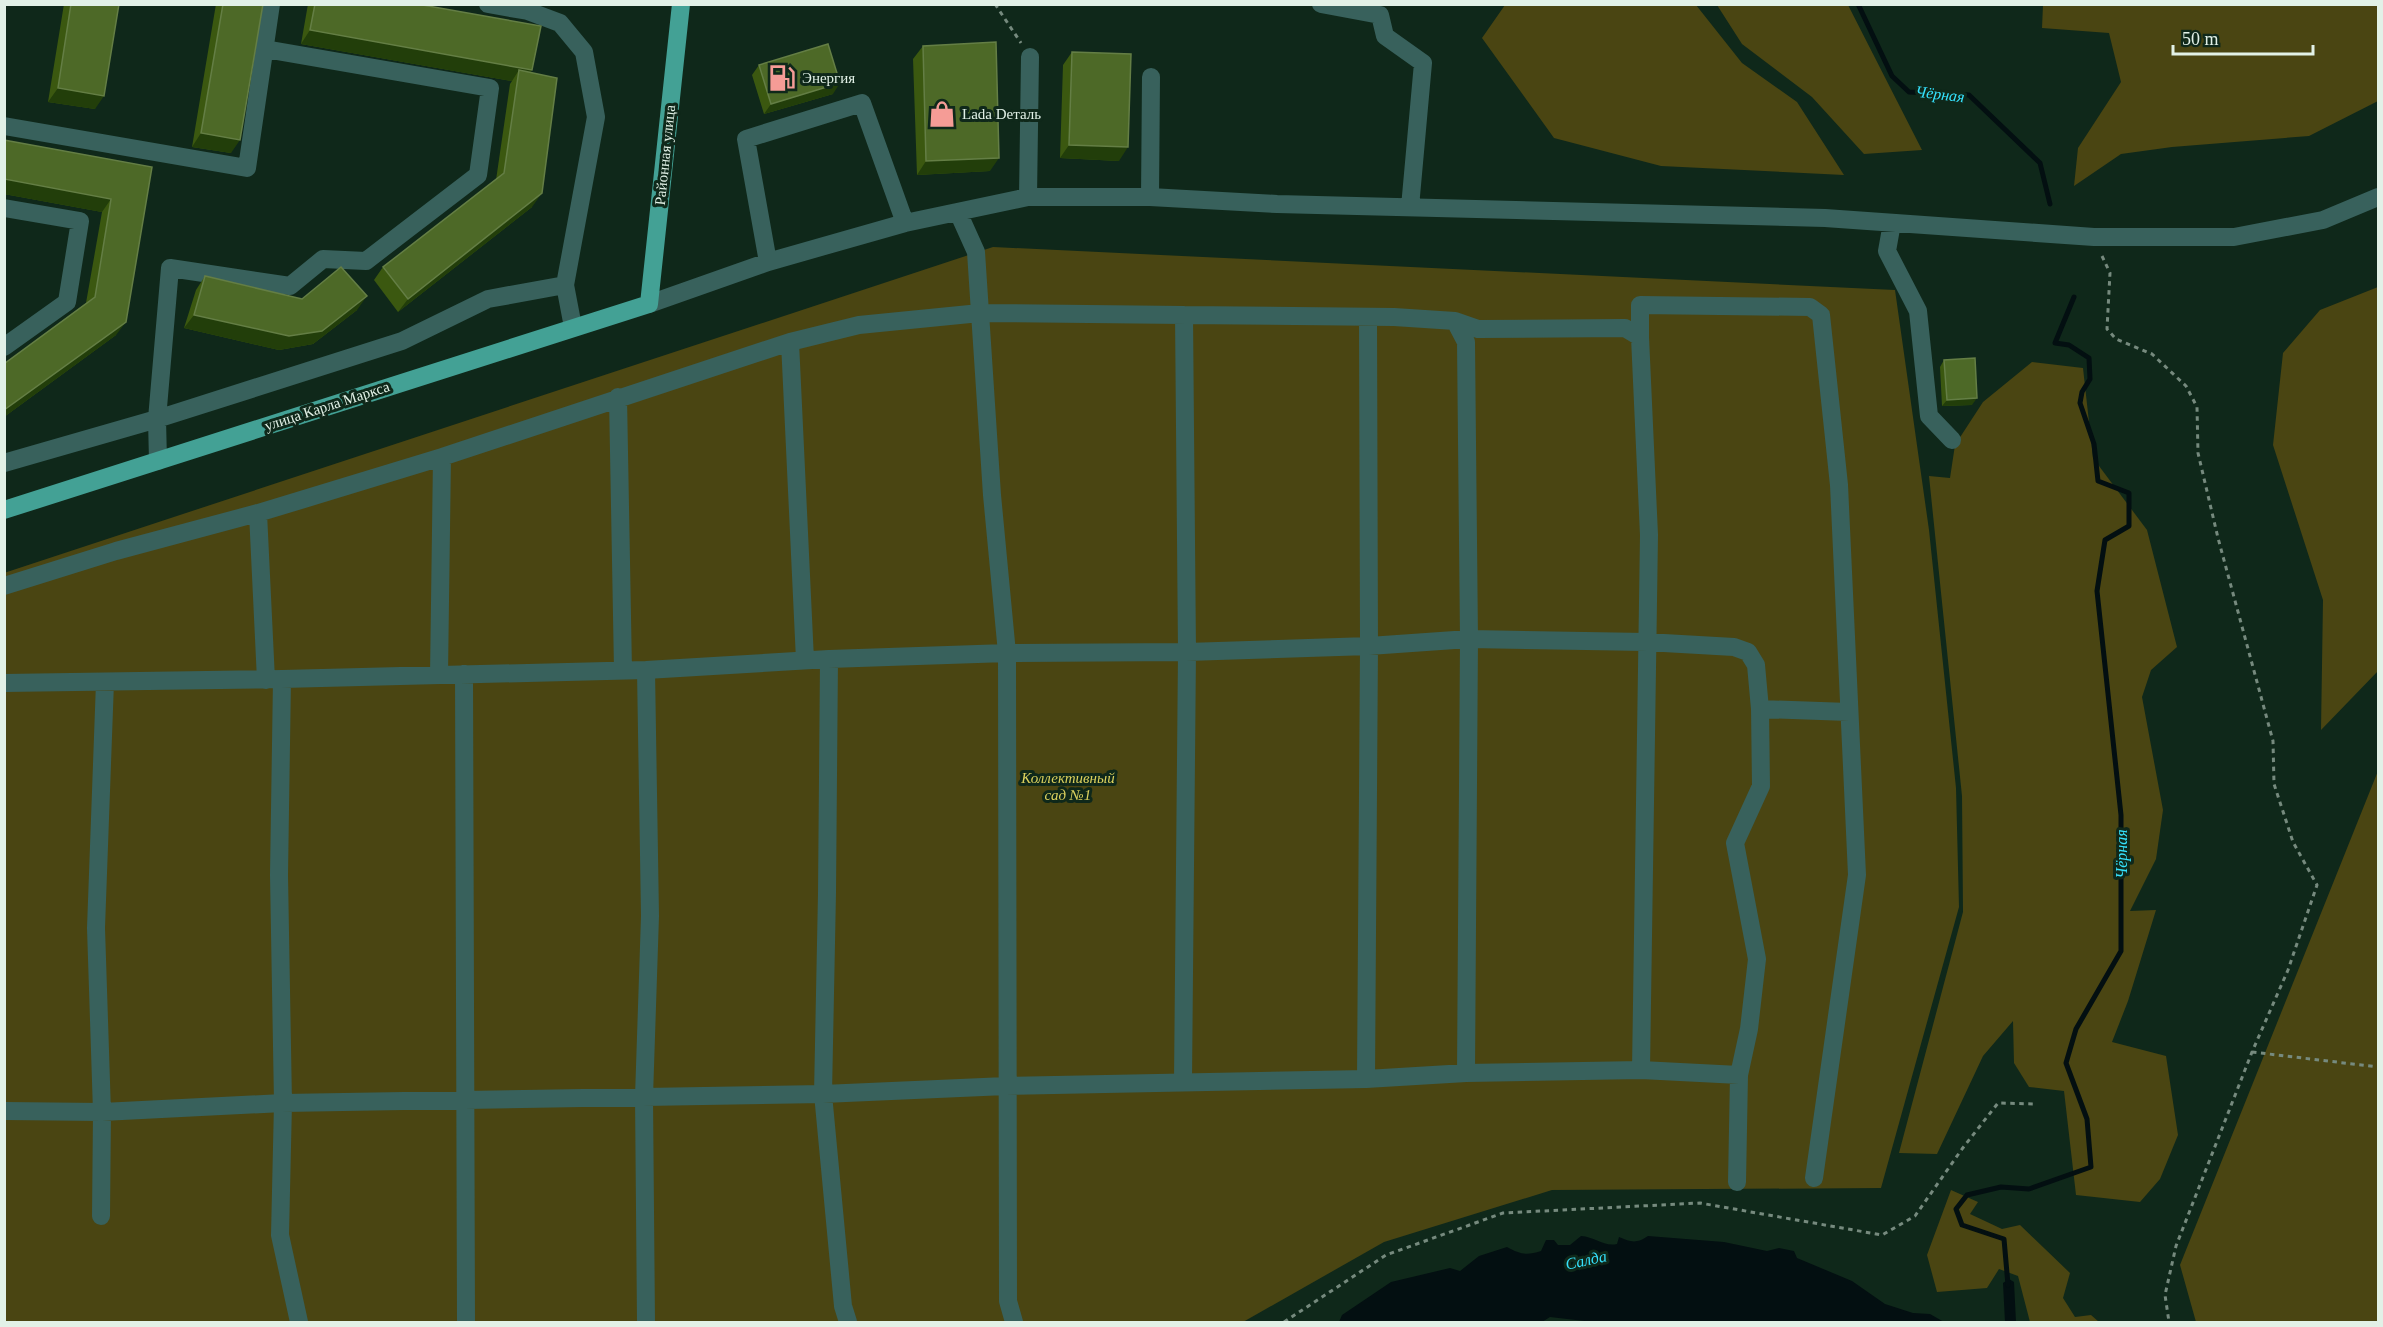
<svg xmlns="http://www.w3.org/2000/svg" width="2383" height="1327" font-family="'Times New Roman',serif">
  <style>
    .green { fill: #4a4512 }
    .water { fill: #030f11 }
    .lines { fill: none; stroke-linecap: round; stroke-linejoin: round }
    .stream { stroke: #030f11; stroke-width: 5 }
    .path { stroke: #768a7e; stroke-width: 3; stroke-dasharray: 4.5 4.5; stroke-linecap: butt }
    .minor { stroke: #38615c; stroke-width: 18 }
    .major { stroke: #43a195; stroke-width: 18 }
    .wall { fill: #3b5810 }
    .shaded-wall { fill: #223e0a }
    .building { fill: #4d6927; stroke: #647e45; stroke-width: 1.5 }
    .labels { text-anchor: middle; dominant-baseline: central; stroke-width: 6; stroke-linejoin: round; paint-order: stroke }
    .poi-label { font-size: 15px; fill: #e2f1e7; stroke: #0f281a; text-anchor: start }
    .street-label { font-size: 15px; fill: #e2f1e7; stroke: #0f281a }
    .park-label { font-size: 15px; font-style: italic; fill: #dbd15e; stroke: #0f281a }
    .water-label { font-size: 16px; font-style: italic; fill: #35e1fc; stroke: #0f281a }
  </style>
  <rect width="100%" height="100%" fill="#0f281a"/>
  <path class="green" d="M1505,5H1696L1742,63L1797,102L1844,175L1661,166L1554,138L1482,38Z
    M1717,5H1848L1922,150L1864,154L1812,97L1742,44Z
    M2043,5H2378V101L2309,136L2172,147L2121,154L2074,186L2078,148L2121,82L2109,33L2042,28Z
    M993,247L1895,290L1929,530L1956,788L1959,907L1881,1188L1552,1190L1384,1242L1243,1322H5L4,573Z
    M2378,287V671L2321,730L2323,600L2273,445L2283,353L2320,310Z
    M2032,362L2083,368L2093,458L2147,530L2177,647L2151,670L2142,697L2163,810L2156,859L2130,911L2156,910L2128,1001L2112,1042L2166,1056L2178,1135L2160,1179L2140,1202L2076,1195L2064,1091L2029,1087L2014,1063L2013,1021L1983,1056L1937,1154L1899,1153L1963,912L1962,796L1929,476L1950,478L1955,445L1983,402Z
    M2378,771V1322H2196L2180,1265Z
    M1951,1190L1978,1202L1970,1214L2002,1229L2020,1225L2070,1273L2063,1298L2075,1317L2091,1315L2099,1322H2030L2018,1276L1999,1269L1987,1288L1937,1292L1927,1255Z"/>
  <path class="water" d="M1581,1236C1595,1237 1604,1247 1617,1244L1619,1237C1631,1242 1636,1244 1648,1236L1724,1242L1767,1251L1779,1248L1794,1251L1797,1258L1852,1281L1885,1304L1913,1313L1930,1314L1944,1322H1723L1717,1321L1593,1322L1550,1317L1542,1322H1339L1342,1315L1391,1282L1450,1268L1460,1271L1479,1256L1507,1247C1520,1254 1526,1256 1541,1251L1546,1240H1554L1558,1245H1570Z
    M2009,1279L2014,1282L2016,1322H2005L2003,1283Z"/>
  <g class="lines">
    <path class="stream" d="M1858,4L1892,76L1909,92L1969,95L2040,163L2050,204
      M2008,1285L2004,1239L1962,1225L1956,1209L1967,1195L2001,1187L2029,1189L2091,1167L2087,1119L2066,1063L2076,1029L2121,951V815L2097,591L2105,540L2129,526V493L2098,481L2094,444L2080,403L2082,392L2090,379L2089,358L2069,345L2055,343L2074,297"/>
    <path class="path" d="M995,4L1021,43
      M2102,256L2110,273L2107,329L2116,339L2152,354L2186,386L2197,407L2198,453L2218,538L2273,741L2274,784L2293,842L2317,885L2288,970L2252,1052L2176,1246L2165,1295L2169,1322
      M2252,1052L2378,1067
      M1284,1322L1386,1255L1503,1213L1700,1203L1882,1235L1915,1216L1962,1149L1998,1103L2034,1104"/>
    <path class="minor" d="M488,4L528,11L560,23L584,52L596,117L565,285L573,327
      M1321,4L1380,15L1385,36L1423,63L1410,207
      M4,126L247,168L271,4
      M1028,197L1030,57
      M1150,197L1151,77
      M4,208L80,221L67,302L4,347
      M958,212L976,252L992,495L1007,653L1008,1301L1014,1322
      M1892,223L1887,251L1918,311L1929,416L1952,440
      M768,262L746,139L862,103L905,223
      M649,304L768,262L905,223L1028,197H1150L1277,204L1825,218L2094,237H2234L2323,220L2378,197
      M1184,315L1394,317L1455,321L1466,342L1469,639L1466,1073
      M1455,321L1478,329L1625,328L1640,337L1649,535L1641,1070
      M1640,337V305L1810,307L1821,315L1839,485L1857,875L1814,1178
      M790,342L805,660
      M618,397L623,670
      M158,461L157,419L170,268L290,286L323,259L366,261L478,175L490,88L265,49
      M4,463L157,419L402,341L488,299L565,285
      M258,513L266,680
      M4,586L116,551L258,513L442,457L790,342L859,325L980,313L1184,315L1187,652L1183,1081
      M829,659L827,893L823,1094L843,1306L848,1322
      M464,674L466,1322
      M439,675L442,457
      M282,679L279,875L283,1103L280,1235L299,1322
      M4,683L282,679L646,670L829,659L1007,653L1187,652L1369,646L1469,639L1646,642L1734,647L1748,652L1756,665L1760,709L1761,786L1735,843L1757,959L1749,1029L1739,1075L1737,1182
      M1760,709L1849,712
      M1366,1079L1369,646L1368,317
      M4,1111L102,1112L283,1103L823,1094L1006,1086L1366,1079L1466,1073L1641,1070L1739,1075
      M101,1216L102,1112L96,928L105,682
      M646,1322L644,1097L650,916L646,670"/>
    <path class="major" d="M4,510L649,304L681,4"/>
  </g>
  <path class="wall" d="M64,4H119L95,109L48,102Z
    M216,4H263L231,153L192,147Z
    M308,4H417L532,70L530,73L532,207L398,312L374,280L383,267L496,180L510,84L512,81L301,44Z
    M923,46L990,171L917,175L913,59Z
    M1072,52L1119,161L1060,158L1063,65Z
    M759,65L833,94L764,114L752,75Z
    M152,167L116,335L4,417V364L86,303L102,212L4,194Z
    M205,276L302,299L357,310L313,344L279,350L184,328L196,290Z
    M1944,360L1972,405L1942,406L1940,367Z"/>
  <path class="shaded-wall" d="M310,30L532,70L523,83L519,70L512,81L301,44Z
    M840,83L833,94L764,114L771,104Z
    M58,88L104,96L95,109L48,102Z
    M201,133L240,140L231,153L192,147Z
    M1069,145L1128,147L1119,161L1060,158Z
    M999,158L990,171L917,175L926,161Z
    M4,179L111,199L102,212L4,194Z
    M542,193L532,207L398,312L408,299Z
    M367,296L357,310L313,344L279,350L184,328L194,315Z
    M126,322L116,335L4,417V410Z
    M1977,398L1972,405L1942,406L1947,400Z"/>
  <path class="building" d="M71,4H119L104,96L58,88Z
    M223,4H263L240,140L201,133Z
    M315,4H417L541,26L532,70L310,30Z
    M996,42L999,158L926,161L923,46Z
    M828,44L840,83L771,104L759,65Z
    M1072,52L1131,54L1128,147L1069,145Z
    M519,70L557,78L542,193L408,299L383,267L504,173Z
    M4,140L152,167L126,322L4,410V364L95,297L111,199L4,179Z
    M341,267L367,296L322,331L289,336L194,315L205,276L302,299Z
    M1975,358L1977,398L1947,400L1944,360Z"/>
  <defs>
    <symbol id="fuel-bare" viewBox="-9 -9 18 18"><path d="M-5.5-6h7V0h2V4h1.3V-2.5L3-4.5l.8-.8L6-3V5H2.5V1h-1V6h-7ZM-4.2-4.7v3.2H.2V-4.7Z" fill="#f59c96" stroke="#0f281a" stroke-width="2.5" paint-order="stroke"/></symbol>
    <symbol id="shop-bare" viewBox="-9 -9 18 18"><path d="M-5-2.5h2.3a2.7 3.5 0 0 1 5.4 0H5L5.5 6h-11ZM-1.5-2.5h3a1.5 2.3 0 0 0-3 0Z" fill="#f59c96" stroke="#0f281a" stroke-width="2.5" paint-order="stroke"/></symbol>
  </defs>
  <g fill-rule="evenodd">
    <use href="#fuel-bare" x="763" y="59" width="38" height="38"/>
    <use href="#shop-bare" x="923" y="95" width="38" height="38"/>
  </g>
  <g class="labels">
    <g class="poi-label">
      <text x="802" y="78">Энергия</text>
      <text x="962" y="114">Lada Dеталь</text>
    </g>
    <g class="street-label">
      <text transform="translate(665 155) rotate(-84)">Районная улица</text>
      <text transform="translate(327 406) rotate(-18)">улица Карла Маркса</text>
    </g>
    <g class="park-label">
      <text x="1068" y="778">Коллективный<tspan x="1068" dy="17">сад №1</tspan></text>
    </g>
    <g class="water-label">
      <text transform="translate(1940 94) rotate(7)">Чёрная</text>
      <text transform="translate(2121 854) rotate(-90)">Чёрная</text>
      <text transform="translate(1586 1260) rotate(-12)">Салда</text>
    </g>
  </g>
  <rect width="2383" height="1327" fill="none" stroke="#e2f1e7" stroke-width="12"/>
  <path d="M2173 45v9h140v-9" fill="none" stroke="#e2f1e7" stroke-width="3"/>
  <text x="2182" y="45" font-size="18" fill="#e2f1e7" stroke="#0f281a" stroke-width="4.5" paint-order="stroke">50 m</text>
</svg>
